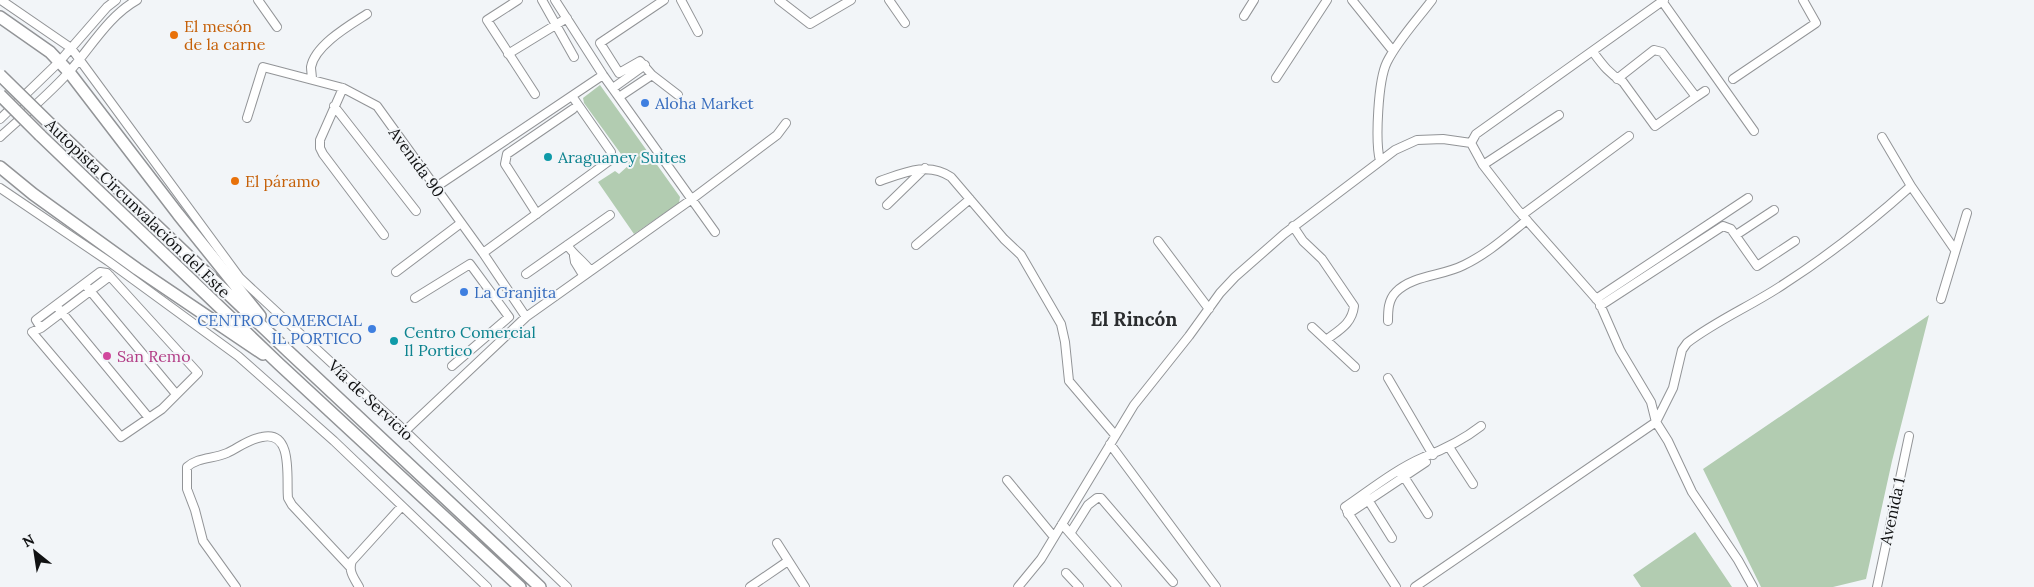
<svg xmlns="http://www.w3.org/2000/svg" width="2034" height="587" font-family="Lora,serif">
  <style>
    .green { fill: #b2ccb1 }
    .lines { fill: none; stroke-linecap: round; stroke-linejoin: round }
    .minor-casing { stroke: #929497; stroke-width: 10 }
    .highway-casing { stroke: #929497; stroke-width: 14 }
    .minor { stroke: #fff; stroke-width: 8 }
    .highway { stroke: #fff; stroke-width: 11 }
    .highway-bridge-casing { stroke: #929497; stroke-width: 14; stroke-linecap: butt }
    .highway-bridge { stroke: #fff; stroke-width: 11 }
    .food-dot { fill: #e8710a; stroke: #f2f5f8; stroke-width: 2 }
    .shop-dot { fill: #3f7fe0; stroke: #f2f5f8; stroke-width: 2 }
    .culture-dot { fill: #0f9aa8; stroke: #f2f5f8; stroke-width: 2 }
    .hotel-dot { fill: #d1479c; stroke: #f2f5f8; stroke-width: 2 }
    .labels { text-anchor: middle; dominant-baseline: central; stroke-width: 4; stroke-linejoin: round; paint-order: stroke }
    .food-label { font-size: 16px; fill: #c56008; stroke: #f2f5f8; text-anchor: start }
    .shop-label { font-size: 16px; fill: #366cbe; stroke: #f2f5f8; text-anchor: start }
    .culture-label { font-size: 16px; fill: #0d838f; stroke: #f2f5f8; text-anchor: start }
    .street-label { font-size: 16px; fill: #111213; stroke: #f2f5f8 }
    .hotel-label { font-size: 16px; fill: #b23c85; stroke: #f2f5f8; text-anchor: start }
    .quarter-label { font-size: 19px; font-weight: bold; fill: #2a2c2e; stroke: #f2f5f8 }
  </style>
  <rect width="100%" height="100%" fill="#f2f5f8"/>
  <path class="green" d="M600,85L680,197L679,203L634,234L598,182L615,171L619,174L629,165L584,103L583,98Z
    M1929,315L1892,461L1866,579L1833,587H1761L1703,469Z
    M1695,532L1732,587H1641L1633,575Z"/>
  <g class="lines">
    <defs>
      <path id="minor" d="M1,0L71,48L240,278L405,431L567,587
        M258,0L277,27
        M518,0L487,20L535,94
        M542,0L574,57
        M555,0L603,75L715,232
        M664,0L600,43L619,73L640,61L652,75L678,95
        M681,0L698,32
        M779,0L810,24L851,0
        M889,0L905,23
        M1352,0L1393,51
        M1662,1L1754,131
        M1244,16L1254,0
        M1593,52C1602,64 1609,74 1623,82L1655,126L1696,97L1662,52L1654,50L1617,79
        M508,54L567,18
        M1276,78L1327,0
        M312,79C312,76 311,70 311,67C315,45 350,25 367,14
        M1733,79L1816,23L1803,0
        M343,88L320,140V148L323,154L384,235
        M613,88L645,65
        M619,97L652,75
        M1696,97L1705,91
        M334,106L416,211
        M247,118L263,67L343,88L377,106L483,253L526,317
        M0,119L59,62L107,7L116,0
        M0,137C23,116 47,96 68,73C90,49 108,16 137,0
        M1471,143L1476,134L1483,129L1664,0
        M1380,161C1375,141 1378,80 1387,62C1398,40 1417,20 1432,0
        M1483,165L1559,115
        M880,181C903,173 928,161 951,177L1004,239L1021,255L1061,324L1065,342L1069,381L1115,435
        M1911,186L1955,250
        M436,187L603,75
        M0,188L108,261L238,356L334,441L487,587
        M887,205L925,168
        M537,214L505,164L507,154L573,109
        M1522,215L1629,136
        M1293,226L1303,241L1322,259L1354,306C1352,324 1339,330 1326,340L1355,367
        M1736,235L1774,210
        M1158,241L1209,309
        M567,245C574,255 582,260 590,270
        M916,245L970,199
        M483,253L609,161L611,152L572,96
        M574,256L575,262L583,275
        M396,272L461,223
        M526,274L610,215
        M87,287L176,394
        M415,298L470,264L509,317L452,366
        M1596,299L1748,198
        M1941,299L1967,213
        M1600,306L1723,226L1731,229L1757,266L1795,241
        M59,309L149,418
        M1388,321C1388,311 1388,300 1396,292C1413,275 1443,276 1464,265C1487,254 1507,236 1527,220
        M1312,327L1326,340
        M41,328L36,320L100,272L107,273L198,373L162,409L121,437L32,332L41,328L110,276
        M1388,378L1433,455
        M405,431L526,317L692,199L777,135L786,123
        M1110,444L1216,587
        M1449,447L1473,484
        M1401,472L1428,514
        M1007,480L1054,537
        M1365,495L1392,538
        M1345,507C1370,490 1396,469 1424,457C1445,449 1463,440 1481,426
        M1347,511L1396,587
        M1348,514L1426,462
        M1062,524L1117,587
        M1071,532L1088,505L1097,498H1101L1173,582
        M777,543L805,587
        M1066,573L1079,587
        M236,587L203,541L195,510L187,489V467C198,457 213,459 227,453C238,448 249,439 262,437C294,430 286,479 288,498L292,505L350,567
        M359,587C354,578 348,571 352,561L402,506
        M750,587L788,561
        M1018,587L1041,559L1134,405L1189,336L1220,293L1235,277L1284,234L1395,150L1417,140L1443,139L1471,143L1483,165L1517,209L1599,302L1620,350L1651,402L1656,422L1668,441L1692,492L1738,560L1753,587
        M1415,587L1656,422L1673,388L1682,350L1687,343C1717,320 1753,305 1784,284C1829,255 1871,222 1911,186L1882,137
        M1877,587L1909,436"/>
      <path id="highway" d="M0,17L50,52L69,72L178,214L260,316
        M50,124L289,352L540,587
        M40,135L279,364L520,587
        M0,167L33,194L137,269L263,354"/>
    </defs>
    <use href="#minor" class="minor-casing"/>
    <use href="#highway" class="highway-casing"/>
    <use href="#minor" class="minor"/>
    <use href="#highway" class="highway"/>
    <defs>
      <path id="highway-bridge" d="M0,75L50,124
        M0,95L40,135"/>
    </defs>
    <use href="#highway-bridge" class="highway-bridge-casing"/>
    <use href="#highway-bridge" class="highway-bridge"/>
  </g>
  <g class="food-dot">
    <circle cx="174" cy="35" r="5"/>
    <circle cx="235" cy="181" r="5"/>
  </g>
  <g class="shop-dot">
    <circle cx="645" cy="103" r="5"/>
    <circle cx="464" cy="292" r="5"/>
    <circle cx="372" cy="329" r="5"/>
  </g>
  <g class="culture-dot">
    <circle cx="548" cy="157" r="5"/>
    <circle cx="394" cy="341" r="5"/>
  </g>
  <circle class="hotel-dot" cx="107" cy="356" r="5"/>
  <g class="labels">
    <g class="food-label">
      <text x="184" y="26">El mesón<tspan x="184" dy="18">de la carne</tspan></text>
      <text x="245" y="181">El páramo</text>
    </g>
    <g class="shop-label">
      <text x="655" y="103">Aloha Market</text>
      <text x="474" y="292">La Granjita</text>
      <text x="362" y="320" text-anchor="end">CENTRO COMERCIAL<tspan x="362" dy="18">IL PORTICO</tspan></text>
    </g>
    <g class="culture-label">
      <text x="558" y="157">Araguaney Suites</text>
      <text x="404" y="332">Centro Comercial<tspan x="404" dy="18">Il Portico</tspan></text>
    </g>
    <g class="street-label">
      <text transform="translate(417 162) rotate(54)">Avenida 90</text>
      <text transform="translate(138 208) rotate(44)">Autopista Circunvalación del Este</text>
      <text transform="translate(371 400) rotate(43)">Vía de Servicio</text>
      <text transform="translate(1892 511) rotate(-78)">Avenida 1</text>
    </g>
    <g class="hotel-label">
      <text x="117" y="356">San Remo</text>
    </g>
    <g class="quarter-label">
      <text x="1134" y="319">El Rincón</text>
    </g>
  </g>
  <g transform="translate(35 552) rotate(330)" stroke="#f2f5f8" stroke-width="4" paint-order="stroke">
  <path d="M0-4L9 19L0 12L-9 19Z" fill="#111213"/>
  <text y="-8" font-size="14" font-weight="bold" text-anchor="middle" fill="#111213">N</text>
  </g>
</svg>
